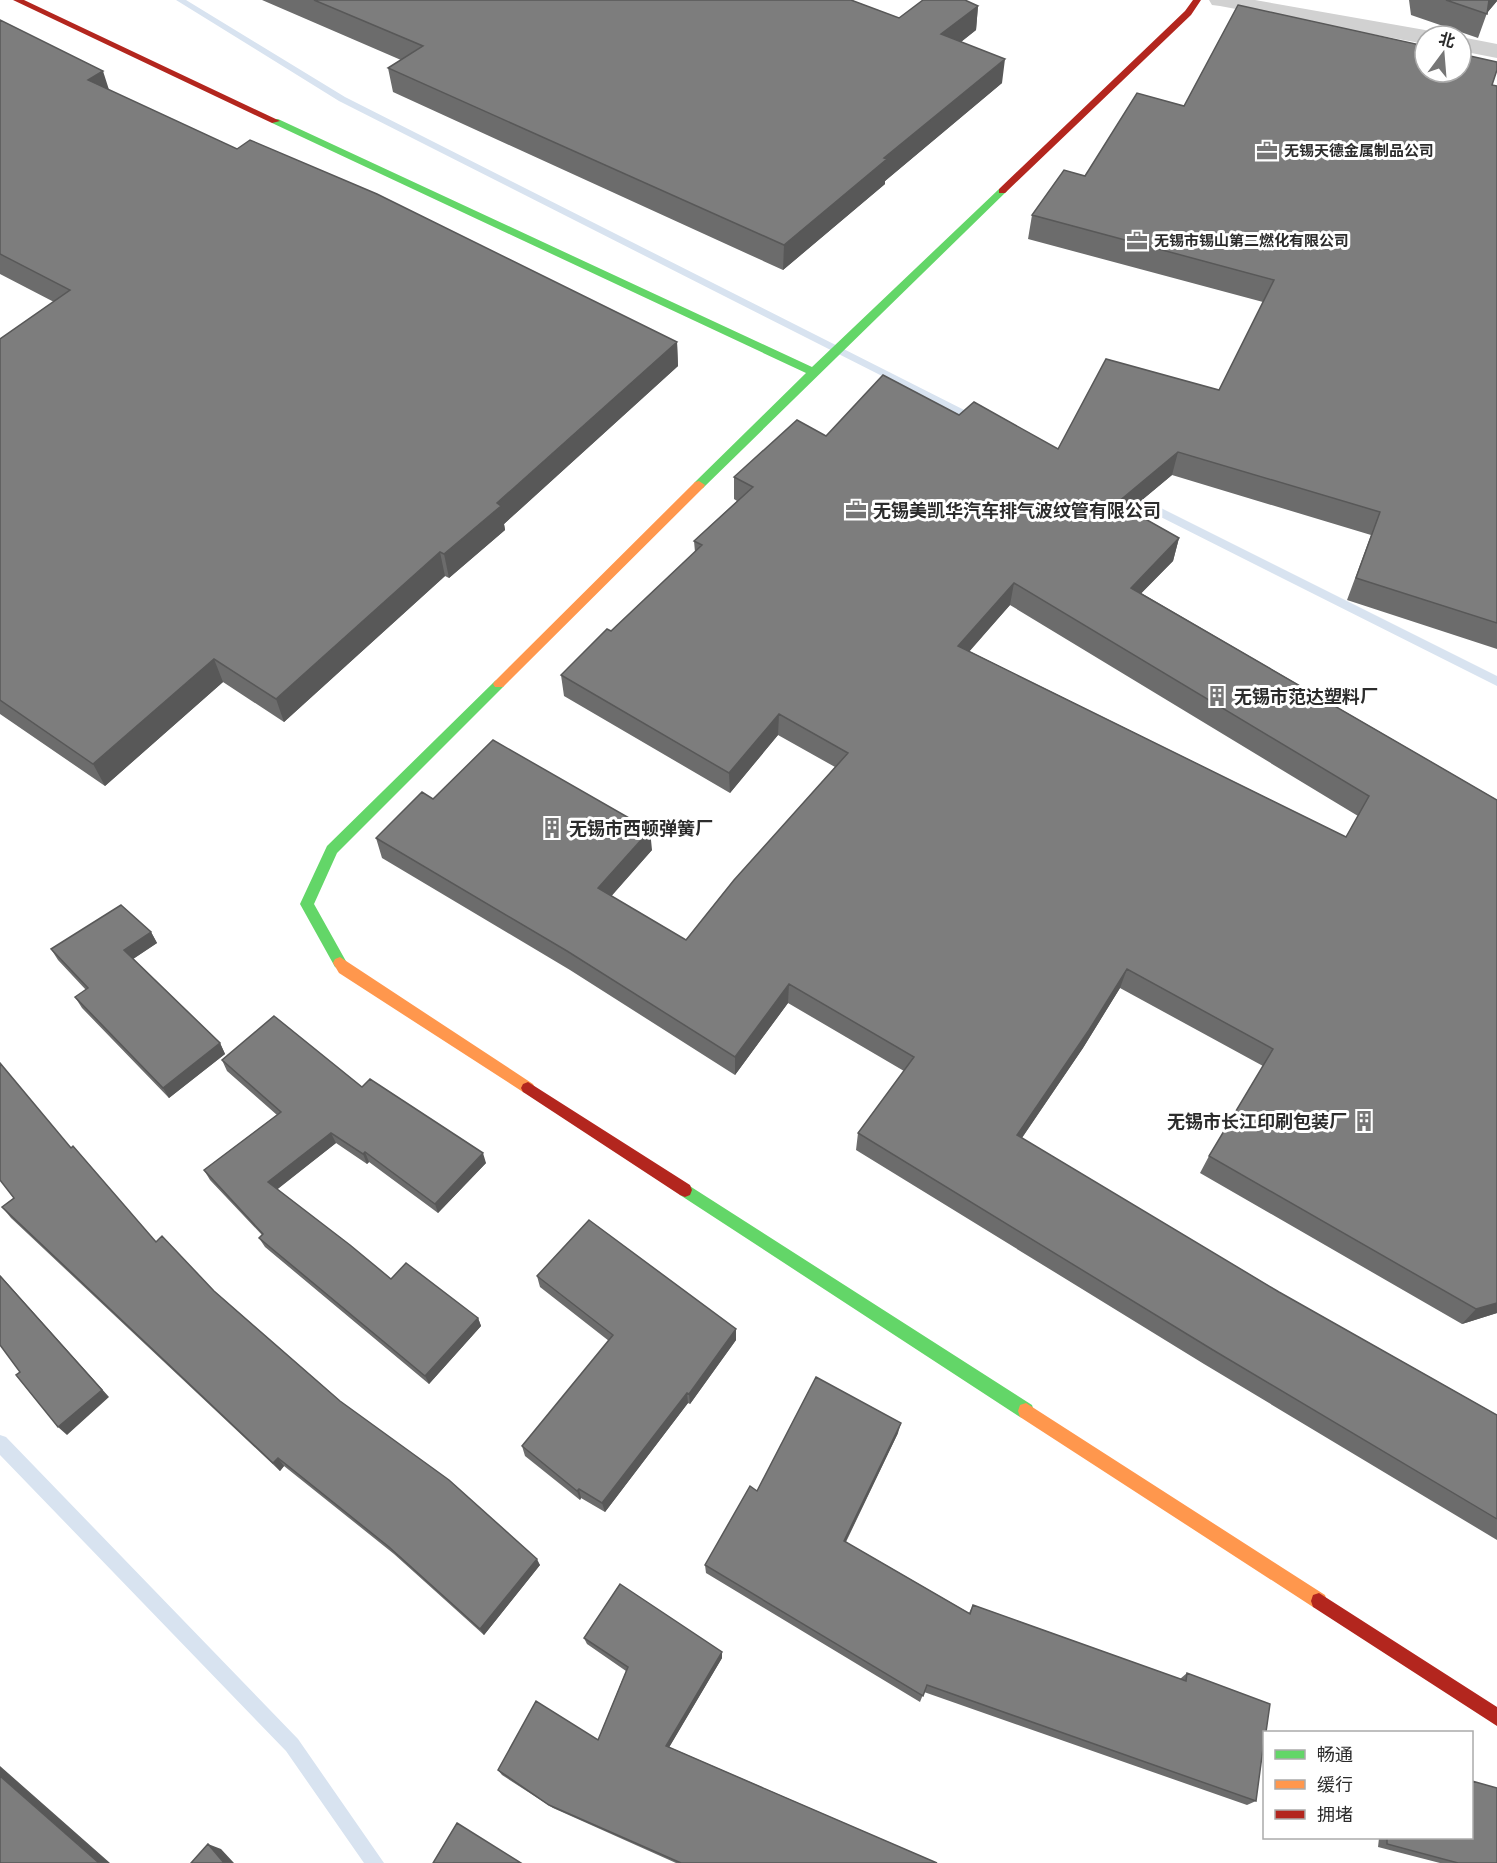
<svg xmlns="http://www.w3.org/2000/svg" width="1497" height="1863" font-family="'Roboto Condensed','Noto Sans SC',sans-serif">
  <style>
    .lines { fill: none; stroke-linecap: round; stroke-linejoin: round }
    .stream { fill: #d8e3f0; fill-rule: evenodd }
    .street { fill: #d1d1d1; fill-rule: evenodd }
    .fast { fill: #63d668; fill-rule: evenodd }
    .slow { fill: #ff974d; fill-rule: evenodd }
    .jam { fill: #b3261e; fill-rule: evenodd }
    .wall { fill: #6c6c6c; fill-rule: evenodd }
    .shaded-wall { fill: #585858 }
    .building { fill: #7d7d7d; stroke: #585858; stroke-width: 1.5; fill-rule: evenodd }
    .labels { text-anchor: middle; dominant-baseline: central; stroke-width: 6; stroke-linejoin: round; paint-order: stroke }
    .far-poi-label { font-size: 15px; font-weight: bold; fill: #2c2c2c; stroke: #fff; text-anchor: start }
    .poi-label { font-size: 18px; font-weight: bold; fill: #2c2c2c; stroke: #fff; text-anchor: start }
  </style>
  <rect width="100%" height="100%" fill="#fff"/>
  <g class="lines">
    <path class="stream" d="M176,0H186L345,97L984,420L983,423H975L339,101Z
      M1125,490L1497,676V686L1121,497V491Z
      M0,1435L6,1437L298,1739L384,1863H364L286,1751L0,1455Z"/>
    <path class="street" d="M1209,0H1255L1425,30L1433,32L1435,36H1425V44L1220,6L1212,5Z
      M1461,37L1497,44V58L1461,51Z"/>
    <path class="fast" d="M272,119H278L812,367L999,189L1007,191L703,488L699,489L693,485L695,482L806,373L272,123Z
      M499,679L505,684L503,687L337,853L314,904L347,963L345,967L340,969L335,967L300,904L327,846L495,681Z
      M685,1183L1032,1405L1034,1411L1032,1417L1026,1419L1020,1417L680,1195L678,1190L680,1185Z"/>
    <path class="slow" d="M699,481L705,485L703,488L503,687H495L493,684L495,681L695,482Z
      M340,957L533,1084L535,1088L533,1092L528,1094L523,1092L339,973L333,963L335,959Z
      M1026,1403L1325,1595L1327,1601L1325,1607L1319,1609L1313,1607L1020,1417L1018,1411L1020,1405Z"/>
    <path class="jam" d="M13,0H24L280,121L272,123Z
      M1193,0H1201L1191,15L1005,193H999V189L1185,11Z
      M528,1082L690,1185L692,1190L690,1195L685,1197L680,1195L523,1092L521,1088L523,1084Z
      M1319,1593L1497,1707V1726L1313,1607L1311,1601L1313,1595Z"/>
  </g>
  <path class="wall" d="M262,0H851L899,18L978,6L976,30L961,42L1002,83L885,181V184L783,270L393,92L388,68L401,60Z
    M1409,0H1497V1L1487,13L1478,38L1411,15Z
    M0,20L109,90L237,149L677,342L678,366L504,524L505,530L449,578L445,576L284,722L223,682L105,786L0,714V339L54,302L0,274Z
    M1492,85L1497,86V649L1347,600L1371,535L1172,475L1130,510L1179,538L1173,561L1141,593L1497,800V1313L1462,1324L1200,1173L1209,1156L1263,1066L1120,988L1083,1048L1022,1138L1279,1292L1497,1415V1540L1204,1364L856,1150L858,1133L904,1071L788,1003L735,1075L570,970L382,858L376,838L433,799L652,850L611,896L686,940L835,767L778,735L730,793L564,696L561,675L611,631L695,552L694,541L737,501L734,499V477L826,436L959,415L1058,449L1219,390L1263,302L1028,239L1032,215L1085,176L1184,106ZM1010,605L1358,816L1346,837L969,651Z
    M151,932L157,943L133,959L220,1043L225,1054L169,1098L82,1008L75,997L86,990L58,960L51,949Z
    M222,1060L362,1087L486,1163L438,1213L369,1162L367,1164L336,1143L277,1189L391,1279L478,1318L481,1326L429,1384L265,1247L259,1238L262,1235L210,1180L204,1170L277,1115L227,1071Z
    M71,1148L156,1242L214,1291L340,1401L540,1565L484,1635L394,1554L284,1466L280,1471L11,1218L2,1207L14,1198Z
    M537,1276L736,1329V1340L690,1404L688,1403L605,1512L581,1498L580,1500L525,1456L522,1446L609,1341L540,1287Z
    M898,1433L846,1542L969,1613L973,1605L1180,1679L1187,1673L1256,1801L1247,1805L924,1692L920,1702L706,1573L705,1565L757,1491Z
    M584,1638L722,1658L669,1747L937,1863H676L553,1808L502,1775L498,1770L598,1740L626,1671L587,1644Z
    M1379,1838H1472L1497,1863H1440L1378,1847Z"/>
  <path class="shaded-wall" d="M1489,0H1497V1L1486,14Z
    M978,6L976,30L939,59L941,34Z
    M1005,59L1002,83L885,181V184L783,270L784,245L884,158Z
    M103,71L111,96L88,80Z
    M677,342L678,366L504,524L505,530L449,578L444,554L497,503Z
    M1178,452L1172,475L1112,525L1117,503Z
    M1179,538L1173,561L1125,610L1131,588Z
    M440,552L445,576L284,722L276,699Z
    M1014,583L1010,605L955,668L958,646Z
    M214,659L223,682L105,786L93,764Z
    M779,714L778,735L730,793L729,773Z
    M650,830L652,850L601,908L598,888Z
    M151,932L157,943L130,961L124,950Z
    M1127,969L1120,988L1083,1048L1012,1152L1017,1135Z
    M789,984L788,1003L735,1075V1057Z
    M220,1043L225,1054L169,1098L163,1088Z
    M331,1133L336,1143L274,1192L268,1182Z
    M365,1152L369,1162L367,1164L363,1154Z
    M483,1153L486,1163L438,1213L435,1204Z
    M0,1275L109,1397L67,1435L58,1427Z
    M1497,1303V1313L1462,1324L1476,1309Z
    M478,1318L481,1326L429,1384L425,1376Z
    M736,1329V1340L690,1404L689,1394Z
    M687,1393L688,1403L605,1512L602,1503Z
    M901,1423L898,1433L842,1549L844,1541Z
    M278,1458L284,1466L280,1471L273,1463Z
    M579,1489L581,1498L580,1500L577,1491Z
    M537,1559L540,1565L484,1635L480,1629Z
    M722,1652V1658L667,1751L666,1746Z
    M0,1766L110,1863H99L0,1776Z
    M208,1844L221,1849L234,1863H224Z"/>
  <path class="building" d="M314,0H851L899,18L923,0H965L978,6L941,34L1005,59L884,158L887,159L784,245L388,68L423,46Z
    M1446,0H1489L1487,14Z
    M1238,5L1425,46V72H1461V54L1497,62V70L1492,85L1497,86V623L1356,578L1380,512L1178,452L1117,503L1179,538L1131,588L1497,800V1303L1476,1309L1209,1156L1273,1049L1127,969L1089,1030L1017,1135L1279,1292L1497,1415V1519L1213,1350L858,1133L914,1057L789,984L735,1057L567,951L376,838L422,792L433,799L493,740L650,830L598,888L686,940L734,880L848,753L779,714L729,773L561,675L607,629L611,631L702,545L694,541L753,487L734,477L797,420L826,436L883,375L959,415L974,402L1058,449L1106,359L1219,390L1274,280L1032,215L1064,170L1085,176L1137,93L1184,106ZM1014,583L1369,796L1346,837L958,646Z
    M0,20L103,71L88,80L237,149L250,140L377,194L677,342L497,503L501,506L444,554L440,552L276,699L214,659L93,764L0,700V339L70,290L0,254Z
    M121,905L151,932L124,950L220,1043L163,1088L75,997L88,988L51,949Z
    M274,1016L362,1087L370,1079L483,1153L435,1204L365,1152L363,1154L331,1133L268,1182L350,1245L391,1279L406,1263L478,1318L425,1376L259,1238L263,1234L204,1170L281,1112L222,1060Z
    M0,1063L71,1148L73,1146L156,1242L162,1236L214,1291L340,1401L449,1480L537,1559L480,1629L389,1547L278,1458L273,1463L2,1207L14,1198L0,1180Z
    M589,1220L736,1329L689,1394L687,1393L602,1503L579,1489L577,1491L522,1446L613,1335L537,1276Z
    M0,1276L102,1390L58,1427L16,1375L20,1372L0,1345Z
    M816,1377L901,1423L844,1541L970,1614L973,1605L1186,1681L1187,1673L1270,1704L1266,1732H1264V1741L1256,1801L927,1685L923,1696L705,1565L750,1486L757,1491Z
    M620,1584L722,1652L666,1746L937,1863H681L549,1805L498,1770L536,1701L598,1740L628,1667L584,1638Z
    M0,1776L99,1863H0Z
    M1472,1781L1497,1788V1863H1458L1387,1844V1838H1472Z
    M457,1823L521,1863H433Z
    M208,1844L224,1863H191Z"/>
  <defs>
    <symbol id="office-bare" viewBox="-9 -9 18 18"><path d="M-6-3h4V-5.5h4V-3h4V5H-6ZM-1-4.5V-3h2v-1.5ZM-6 0V1H6V0Z" fill="#767676" stroke="#fff" stroke-width="2.5" paint-order="stroke"/></symbol>
    <symbol id="building-bare" viewBox="-9 -9 18 18"><path d="M-4-6H4V6H1V3H-1V6H-4ZM-2.5-4.3h1.7v1.8h-1.7ZM.8-4.3h1.7v1.8H.8ZM-2.5-1h1.7V.8h-1.7ZM.8-1h1.7V.8H.8Z" fill="#767676" stroke="#fff" stroke-width="2.5" paint-order="stroke"/></symbol>
  </defs>
  <g fill-rule="evenodd">
    <use href="#office-bare" x="1252" y="136" width="30" height="30"/>
    <use href="#office-bare" x="1122" y="226" width="30" height="30"/>
    <use href="#office-bare" x="841" y="495" width="30" height="30"/>
    <use href="#building-bare" x="1202" y="681" width="30" height="30"/>
    <use href="#building-bare" x="537" y="813" width="30" height="30"/>
    <use href="#building-bare" x="1349" y="1106" width="30" height="30"/>
  </g>
  <g class="labels">
    <g class="far-poi-label">
      <text x="1284" y="151">无锡天德金属制品公司</text>
      <text x="1154" y="241">无锡市锡山第二燃化有限公司</text>
    </g>
    <g class="poi-label">
      <text x="873" y="510">无锡美凯华汽车排气波纹管有限公司</text>
      <text x="1234" y="696">无锡市范达塑料厂</text>
      <text x="569" y="828">无锡市西顿弹簧厂</text>
      <text x="1347" y="1121" text-anchor="end">无锡市长江印刷包装厂</text>
    </g>
  </g>
  <rect x="1263" y="1731" width="210" height="108" fill="#ffffff" stroke="#ababab" stroke-width="1.5"/>
  <rect x="1275" y="1750" width="30" height="9" fill="#63d668" stroke="#ababab" stroke-width="1.5"/>
  <text x="1317" y="1761" font-size="18" fill="#2c2c2c">畅通</text>
  <rect x="1275" y="1780" width="30" height="9" fill="#ff974d" stroke="#ababab" stroke-width="1.5"/>
  <text x="1317" y="1791" font-size="18" fill="#2c2c2c">缓行</text>
  <rect x="1275" y="1810" width="30" height="9" fill="#b3261e" stroke="#ababab" stroke-width="1.5"/>
  <text x="1317" y="1821" font-size="18" fill="#2c2c2c">拥堵</text>
  <g transform="translate(1443 54) rotate(16)"><circle r="28" fill="#ffffff" stroke="#ababab" stroke-width="1.5"/>
  <path d="M0-4.5L10 22L0 15L-10 22Z" fill="#767676"/>
  <text y="-9" font-size="16" font-weight="bold" text-anchor="middle" fill="#2c2c2c">北</text>
  </g>
</svg>
